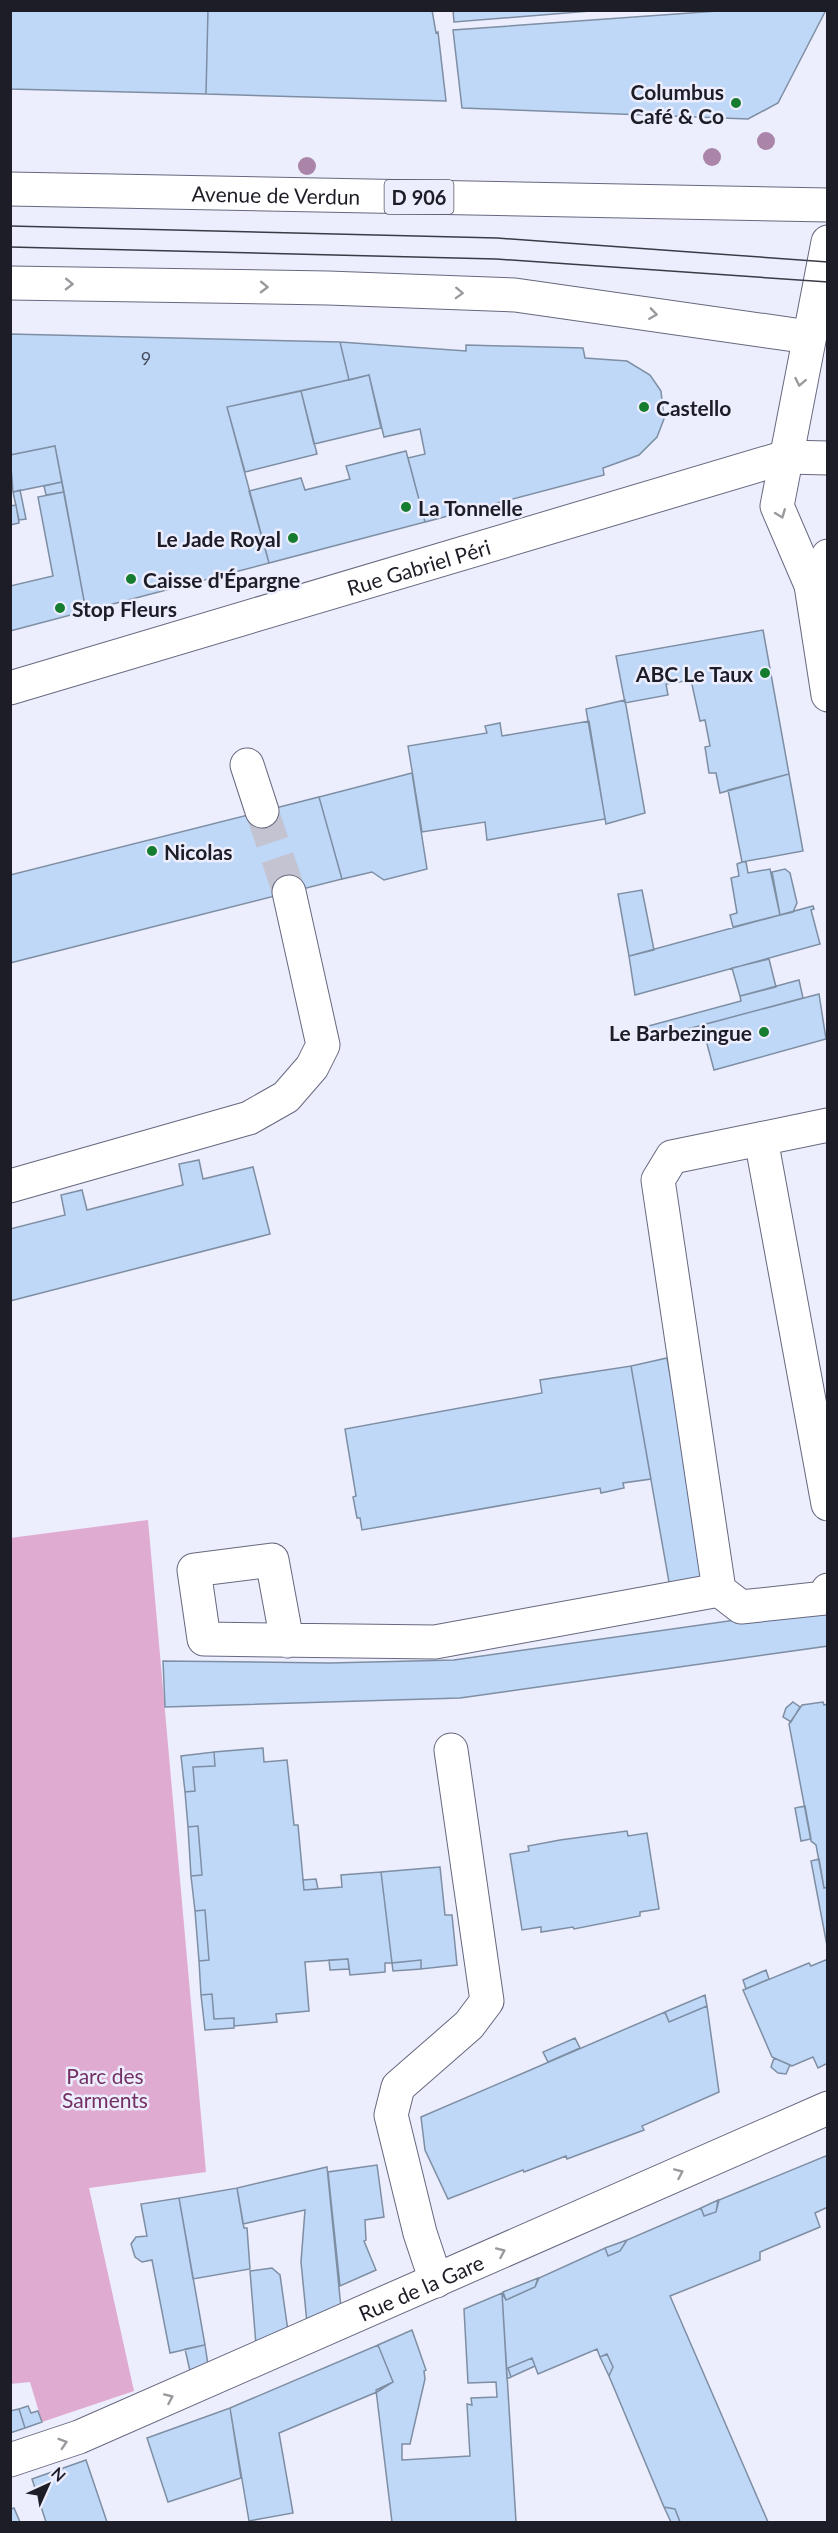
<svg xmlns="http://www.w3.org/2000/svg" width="838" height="2533" font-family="Lato,sans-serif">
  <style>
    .green { fill: #e0abd1 }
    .building { fill: #bfd8f8; stroke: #7e8ea3; stroke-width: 1.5 }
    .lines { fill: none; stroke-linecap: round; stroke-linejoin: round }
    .minor-tunnel { stroke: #c3c3d2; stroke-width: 33; stroke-dasharray: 33 16; stroke-linecap: butt }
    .minor-casing { stroke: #66687f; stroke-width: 35 }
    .major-casing { stroke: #66687f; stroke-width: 35 }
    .minor { stroke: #fff; stroke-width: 33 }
    .major { stroke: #fff; stroke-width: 33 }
    .tram { stroke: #3b3b46; stroke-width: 1.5 }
    .tree { fill: #aa85a9 }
    .oneway { stroke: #99999e }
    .poi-dot { fill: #167c30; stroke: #ecedfd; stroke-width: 2 }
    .labels { text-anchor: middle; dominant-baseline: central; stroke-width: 5; stroke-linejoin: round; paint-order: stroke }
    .number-label { font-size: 18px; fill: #464c5b }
    .shield { fill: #ecedfd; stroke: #5b5b67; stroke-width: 1.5 }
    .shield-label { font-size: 20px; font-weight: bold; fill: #1d1d27 }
    .poi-label { font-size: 21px; font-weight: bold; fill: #1d1d27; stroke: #ecedfd; text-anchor: start }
    .street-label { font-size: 21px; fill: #1d1d27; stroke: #ecedfd }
    .park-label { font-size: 21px; fill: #743065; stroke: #ecedfd }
  </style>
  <rect width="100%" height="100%" fill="#ecedfd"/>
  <path class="green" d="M148,1520L206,2172L89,2188L134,2391L42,2422L30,2382L10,2384V1538Z"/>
  <path class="building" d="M10,10H208L206,94L10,89Z
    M208,10H432L436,33L438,32L446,101L206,94Z
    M453,10H603L454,22Z
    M826,10L778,103L748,119L462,108L453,30L732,10Z
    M10,334L340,342L349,380L227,407L269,563L86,611L55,446L10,455Z
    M340,342L466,351V345L583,348L585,358L627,361L650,375L661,391L664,419L657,437L639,455L603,468L604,475L425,522L408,458L425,454L420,429L384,437L369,375L349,380Z
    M369,375L381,428L314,444L301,391Z
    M301,391L317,454L245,472L227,407Z
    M55,446L62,482L13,492L10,455Z
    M406,451L425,522L269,563L249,491L301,478L305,490L350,479L346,466Z
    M62,482L64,492L46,495L44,486Z
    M20,490L26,519L19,520L13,492Z
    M64,492L86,611L10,631V586L53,576L38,497Z
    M16,505L19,523L10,525V506Z
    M763,630L789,774L720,793L716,773H709L705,747L710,746L705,720L700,721L691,680L666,684L668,695L625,703L616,656Z
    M625,700L645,813L606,824L586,709Z
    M589,721L605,819L487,840L485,822L422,832L408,746L487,733L485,726L500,723L502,736Z
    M412,773L427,869L384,880L372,872L342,879L319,797Z
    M789,774L803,851L742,862L728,790Z
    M319,797L342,879L10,963V875Z
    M742,862H746L748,873L770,869L780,915L733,927L730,915L737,913L731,878L739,876L737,864Z
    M785,869L790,873L797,903L793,912L780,915L772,872Z
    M642,890L654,950L629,956L618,894Z
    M813,906L814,909L811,910L820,944L635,995L629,956Z
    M769,959L776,987L740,996L732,968Z
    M799,980L803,998L643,1041L641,1028L741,1001L740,996Z
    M819,994L826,1039L714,1070L702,1025Z
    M199,1160L203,1179L253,1167L270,1234L10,1301V1229L65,1215L61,1195L82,1190L87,1210L183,1185L179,1164Z
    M667,1358L708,1582L670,1588L631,1366Z
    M631,1366L651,1479L623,1483L624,1488L601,1493L600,1488L362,1530L360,1518H357L353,1497L356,1496L345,1429L542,1393L540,1380Z
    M828,1607V1646L460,1698L165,1707L163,1661L330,1663L454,1660Z
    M793,1702L800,1707L791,1722L783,1717L786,1708Z
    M823,1702L824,1705L828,1704V1887L824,1888L816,1845L811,1841L789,1724L802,1705Z
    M263,1748L264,1762L287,1760L294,1825H298L304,1890L342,1887L341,1875L381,1872L392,1963H385V1972L350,1975L348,1959L305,1962L309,2011L276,2014L277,2022L234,2026V2018L214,2019L212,1994L201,1995L199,1961L209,1960L205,1910L195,1911L191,1876L202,1875L198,1826L188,1827L185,1792L195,1791L193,1767L215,1766L214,1752Z
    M214,1752L215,1766L193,1767L195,1791L185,1792L181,1756Z
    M805,1806L811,1839L801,1841L795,1808Z
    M198,1826L202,1875L191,1876L188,1827Z
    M627,1831L628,1836L647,1833L659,1909L640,1912V1916L574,1929L573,1927L541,1932V1927L522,1930L510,1854L529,1851L528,1846L560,1840Z
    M819,1859L824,1888L828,1887V1951L811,1861Z
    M440,1867L445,1915H452L457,1965L421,1969V1960L392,1963L381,1872Z
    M316,1879L318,1889L304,1890L303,1880Z
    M205,1910L209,1960L199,1961L195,1911Z
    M348,1959L349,1969L330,1970L329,1960Z
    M828,1959V2063L818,2068L813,2057L792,2066L772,2057L743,1990L809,1963L811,1966Z
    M421,1960V1969L393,1971L392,1963Z
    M766,1970L769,1979L746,1989L743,1980Z
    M212,1994L214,2019L234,2018V2028L205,2030L201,1995Z
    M705,1995L707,2006L669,2022L665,2012Z
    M707,2006L719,2092L642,2126L644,2130L567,2159L566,2156L524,2172L523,2170L448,2199L425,2150L421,2117L665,2012L669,2022Z
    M575,2038L580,2048L548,2062L543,2052Z
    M774,2058L790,2065L786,2074L778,2073L771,2067Z
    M828,2155V2207L815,2213L820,2227L760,2252V2260L670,2296L768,2522H680L675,2509L664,2507L609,2376L613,2367L607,2354L600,2357L597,2349L538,2374L532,2358L508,2368L511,2377L507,2379L502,2293L506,2300L535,2287L539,2278L605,2248L608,2256L620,2251L627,2240L701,2208L704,2216L716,2212L719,2200Z
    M377,2165L384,2217L365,2220L366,2240L364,2241L376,2270L340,2286L328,2172Z
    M327,2167L341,2308L307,2323L301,2262L305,2210L243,2224L237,2188Z
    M237,2188L244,2228H247L250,2269L193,2279L179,2198Z
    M179,2198L205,2345L170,2353L152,2260L142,2262L135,2257L131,2244L136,2237L147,2236L141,2204Z
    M718,2200L716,2212L704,2216L701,2208Z
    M627,2240L620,2251L608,2256L605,2248Z
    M272,2268L280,2275L288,2331L256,2345L250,2271Z
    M538,2278L535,2287L506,2300L503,2292Z
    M502,2293L516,2522H392L376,2390L393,2382L378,2345L412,2330L426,2370L424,2371L425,2379L410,2444H402V2460L470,2456L467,2404L472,2405L471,2398L497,2397L496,2382L468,2383L464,2309Z
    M205,2345L208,2365L190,2371L185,2349Z
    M378,2345L393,2382L377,2392L279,2433L293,2513L249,2521L230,2408Z
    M607,2354L613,2367L609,2376L600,2357Z
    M532,2358L535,2366L511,2377L508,2368Z
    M28,2406L31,2413L38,2411L42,2422L25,2428L19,2409Z
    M230,2408L241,2478L168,2502L147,2438Z
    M19,2409L25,2428L10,2433V2411Z
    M86,2460L107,2522H46L32,2479Z
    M10,2505L11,2509L14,2508L20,2522H10Z
    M664,2507L675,2509L680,2522H671Z"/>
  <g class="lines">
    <path class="minor-tunnel" d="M262,811L289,892"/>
    <defs>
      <g id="minor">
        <path d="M10,283L328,288L515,295L809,337"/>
        <path id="s1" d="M10,688L786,457L828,458"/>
        <path d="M247,765L262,811"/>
        <path d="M828,1125L672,1157L658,1180L719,1590L741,1607L825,1598L828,1590"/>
        <path d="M761,1139L828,1504"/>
        <path d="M10,1186L249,1118L286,1097L312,1067L323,1045L289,892"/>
        <path d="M287,1641L272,1560L194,1570L204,1639L435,1642L719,1590"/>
        <path d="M436,2281L420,2233L391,2115L398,2087L469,2025L487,2001L451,1750"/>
        <path id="s2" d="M10,2460L79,2437L828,2108"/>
      </g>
      <g id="major">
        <path id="s3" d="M10,189L828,205"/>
        <path d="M828,242L777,506L811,585L828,695"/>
        <path d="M811,585L828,556"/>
      </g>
    </defs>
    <use href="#minor" class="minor-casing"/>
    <use href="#major" class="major-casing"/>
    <use href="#minor" class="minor"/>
    <use href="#major" class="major"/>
    <path class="tram" d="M10,226L497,238L828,262
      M10,247L496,259L828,282"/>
  </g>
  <g class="tree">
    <circle cx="766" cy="141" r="9"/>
    <circle cx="712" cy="157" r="9"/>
    <circle cx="307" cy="166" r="9"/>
  </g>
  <defs><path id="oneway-chevron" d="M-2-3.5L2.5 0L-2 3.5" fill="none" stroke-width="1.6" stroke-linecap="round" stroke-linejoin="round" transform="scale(1.5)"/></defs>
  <g class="oneway">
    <use href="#oneway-chevron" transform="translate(69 284) rotate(1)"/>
    <use href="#oneway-chevron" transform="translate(264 287) rotate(1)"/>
    <use href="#oneway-chevron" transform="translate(459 293) rotate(2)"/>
    <use href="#oneway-chevron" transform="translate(653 314) rotate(8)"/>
    <use href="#oneway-chevron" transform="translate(800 382) rotate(101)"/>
    <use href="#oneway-chevron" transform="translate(781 514) rotate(69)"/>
    <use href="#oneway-chevron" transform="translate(679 2173) rotate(-24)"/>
    <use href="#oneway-chevron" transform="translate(501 2252) rotate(-24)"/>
    <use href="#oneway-chevron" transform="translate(169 2398) rotate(-24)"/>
    <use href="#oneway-chevron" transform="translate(63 2443) rotate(-18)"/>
  </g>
  <g class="poi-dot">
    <circle cx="736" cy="103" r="6"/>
    <circle cx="644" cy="407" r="6"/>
    <circle cx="406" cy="507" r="6"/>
    <circle cx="293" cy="538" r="6"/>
    <circle cx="131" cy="579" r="6"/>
    <circle cx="60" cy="608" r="6"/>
    <circle cx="765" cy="673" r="6"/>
    <circle cx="152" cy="851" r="6"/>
    <circle cx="764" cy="1032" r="6"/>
  </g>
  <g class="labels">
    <g class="number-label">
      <text x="146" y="358">9</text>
    </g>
    <rect class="shield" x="384.5" y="180" width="69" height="34" rx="4.5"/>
    <g class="shield-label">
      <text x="419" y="197">D 906</text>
    </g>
    <g class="poi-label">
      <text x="724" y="91" text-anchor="end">Columbus<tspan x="724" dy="24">Café &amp; Co</tspan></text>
      <text x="656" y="407">Castello</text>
      <text x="418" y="507">La Tonnelle</text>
      <text x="281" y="538" text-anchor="end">Le Jade Royal</text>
      <text x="143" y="579">Caisse d'Épargne</text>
      <text x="72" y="608">Stop Fleurs</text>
      <text x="753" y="673" text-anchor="end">ABC Le Taux</text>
      <text x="164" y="851">Nicolas</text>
      <text x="752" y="1032" text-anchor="end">Le Barbezingue</text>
    </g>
    <g class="street-label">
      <text stroke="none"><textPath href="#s3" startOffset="266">Avenue de Verdun</textPath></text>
      <text stroke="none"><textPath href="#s1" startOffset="426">Rue Gabriel Péri</textPath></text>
      <text stroke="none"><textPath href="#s2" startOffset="446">Rue de la Gare</textPath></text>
    </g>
    <g class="park-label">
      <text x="105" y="2075">Parc des<tspan x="105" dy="24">Sarments</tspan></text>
    </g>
  </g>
  <rect width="838" height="2533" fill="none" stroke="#1d1d27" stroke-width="24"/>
  <g transform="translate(48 2485) rotate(45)" stroke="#ecedfd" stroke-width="4.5" paint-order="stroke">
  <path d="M0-4.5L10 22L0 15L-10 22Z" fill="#1d1d27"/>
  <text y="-9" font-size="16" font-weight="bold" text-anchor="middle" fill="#1d1d27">N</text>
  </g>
</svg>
